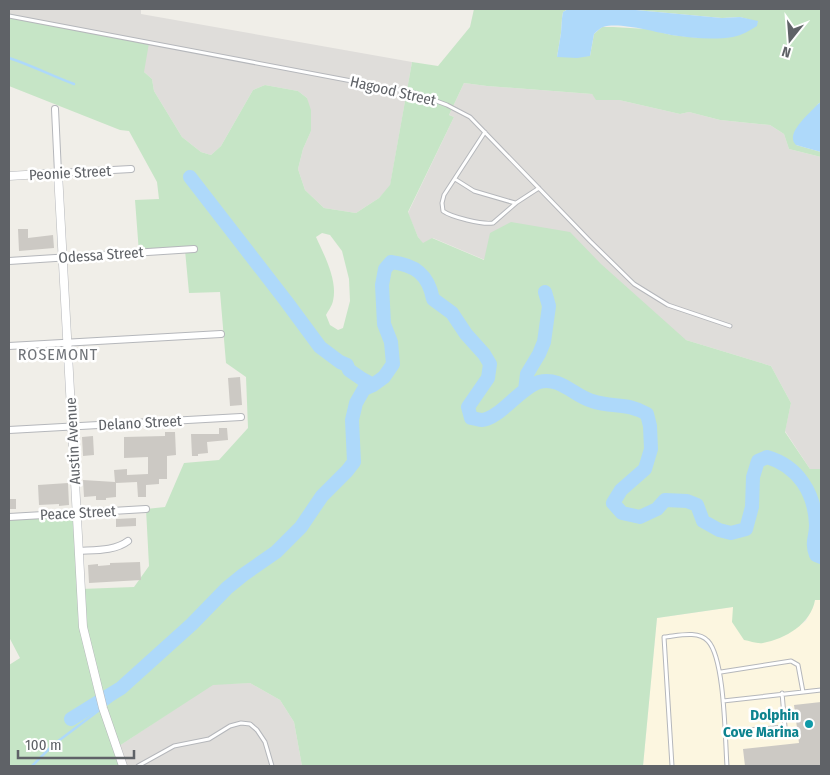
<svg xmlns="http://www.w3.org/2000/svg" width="830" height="775" font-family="'Fira Sans Condensed',sans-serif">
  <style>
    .commercial { fill: #fcf6e0 }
    .industrial { fill: #dfddda }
    .green { fill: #c6e5c6; fill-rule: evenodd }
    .water { fill: #aed9fa }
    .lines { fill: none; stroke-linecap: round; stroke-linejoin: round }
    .stream { stroke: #aed9fa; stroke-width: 2.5 }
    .river { stroke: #aed9fa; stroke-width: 14 }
    .building { fill: #ccc9c4 }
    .service-casing { stroke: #b5b7bb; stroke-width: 5 }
    .minor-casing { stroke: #b5b7bb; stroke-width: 8 }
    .tertiary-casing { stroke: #b5b7bb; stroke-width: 9 }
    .service { stroke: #fff; stroke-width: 3 }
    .minor { stroke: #fff; stroke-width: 6 }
    .tertiary { stroke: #fff; stroke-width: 8 }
    .culture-dot { fill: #0f9aa8; stroke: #fff; stroke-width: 2 }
    .labels { text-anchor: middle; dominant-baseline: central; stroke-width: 5; stroke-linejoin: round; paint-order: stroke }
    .street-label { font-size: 15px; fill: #5f6267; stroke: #fff }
    .culture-label { font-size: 15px; font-weight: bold; fill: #0d838f; stroke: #fff; text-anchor: end }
    .neighbourhood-label { font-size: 16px; letter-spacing: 1px; fill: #707479; stroke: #fff }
  </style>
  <rect width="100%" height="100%" fill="#f0eee8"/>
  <path class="commercial" d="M815,600H821V766H643L657,618L733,607L784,636L806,621Z"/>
  <path class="industrial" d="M9,9H141V14L412,62L390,186L379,198L356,213L324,208L305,190L298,169L303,149L311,131L307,98L298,91L265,85L253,90L221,146L211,155L201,152L182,137L154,91L152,79L144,72L9,16Z
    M464,83L487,86L592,94L597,100H619L680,114L689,112L720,120L770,125L784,134L789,149L821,157V469H810L785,431L791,403L771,366L686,340L485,260L433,238L423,244L418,237L408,213L454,117L449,115Z
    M250,683L280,700L294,722L302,766H123L116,748L213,684Z"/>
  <path class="green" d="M474,9H568L563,12L562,18L561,33L557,57L590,56L594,34L602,27H613L647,29L672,35L700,38L731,37L758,22L740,17L722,18L625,9H821V102L818,104L796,145L821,152V157L789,149L784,134L770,125L720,120L689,112L680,114L619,100H596L592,94L487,86L464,83L449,115L454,117L408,212L418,237L423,243L432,238L484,260L490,233L511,222L570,232L601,264L686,340L771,366L791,403L785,432L810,469H821V600H815C811,624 785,639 763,643C757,644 750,641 744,640L732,622L733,607L657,618L643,766H302L294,722L280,700L250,683L213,685L116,748L123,766H9V665L20,658L9,637V517L76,513L81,589L134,587L149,566L146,509L165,507L184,463L219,460L248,428L246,377L226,363L220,292L189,293L185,250L139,253L135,200L159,199L157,182L129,131L120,130L9,86V16L149,43L144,72L152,79L154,91L182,137L201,152L211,155L221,146L253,90L265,85L298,91L307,98L311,110V131L303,149L298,169L305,190L324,208L356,213L379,198L390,185L412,62L438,66L470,27ZM322,233L330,235L342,251L349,279L350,301L343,328L338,330L330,325L326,315C328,311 332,306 333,301C338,280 324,255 316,237Z"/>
  <path class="water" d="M568,9H625L722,18L740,17L758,21L757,26C749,31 742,35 733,37C714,40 690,38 671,35C654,32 620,22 603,27C600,28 596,32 594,34L590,56L577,58L557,57L561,33L562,18L563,12Z
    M821,102V152L796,145C784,134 810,113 818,104Z"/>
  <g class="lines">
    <path class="stream" d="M9,58C31,65 52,76 74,84
      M32,766L53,745L110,702L165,654L278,545"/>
    <path class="river" d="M190,177L286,301L320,347L340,362L347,365L349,370L362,379L373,385
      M525,390L527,374L539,354L544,342L549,306L545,292
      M71,719L121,688L192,624L227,588L243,575L276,552L301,527L322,496L347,471L354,462L352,420L356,403L364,389L373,385L384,377L393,364L391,342L384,324L382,285L385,269L391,262C415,265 428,274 433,299L452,313L466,334L484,354L490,364L488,378L468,407L471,418C474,418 479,420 482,420C499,419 520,388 539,382C560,376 574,396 592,401C613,408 627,402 647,414L650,426L651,449L645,469L621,490L613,503L622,513L640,517L657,509L665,500L687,501L697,505L703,521L719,530L731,533L746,529L752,507L753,477L758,461L767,457C798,466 815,493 816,525C816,538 811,541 816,555L821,557"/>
  </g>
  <path class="building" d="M18,229H28V238L53,235L54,248L19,251Z
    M240,377L242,405L230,406L228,378Z
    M219,428H227L228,440L207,442L208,453L198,454V456H192L191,434H219Z
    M165,432H175L176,455L167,456V479H159V484L146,485V497H138L137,482L116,483V497L106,498V500H96V496L84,497L83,480L115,482L114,470L127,469V475L148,474V457L124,458V437L165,436Z
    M93,436L94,455L83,456L82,437Z
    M68,483L69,505L59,506V504L39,505L38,485Z
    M9,499H16V509H9Z
    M136,518V526L116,527V519Z
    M140,562L141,580L89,583L88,565L98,564V566L110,565V563Z
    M821,702V766H745L743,749L799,743L794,705Z"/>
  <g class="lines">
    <defs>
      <path id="service" d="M9,16L415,93L447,105L470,117L590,241L634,284L668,305L730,326
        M485,132L444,195L442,203L443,211C451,217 483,225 493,223L516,203L539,188
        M455,179L474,191L515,203
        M721,672L791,661L798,665L803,692
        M723,701L821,690
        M724,732L785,727L782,693
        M138,766L174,746L209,739L230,726L241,723L250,724L257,730L265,742L272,766
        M672,766L664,637C677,636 698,630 708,641C725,659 725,740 727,766"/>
      <path id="minor" d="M55,109L58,173L131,169
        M9,261L194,249
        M9,346L221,334
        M9,430L241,417
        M9,517L146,509
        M79,551C95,550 115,551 128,541"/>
      <path id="tertiary" d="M9,176L58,173L83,627L103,708L123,766"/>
    </defs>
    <use href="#service" class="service-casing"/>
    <use href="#minor" class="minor-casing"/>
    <use href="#tertiary" class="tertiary-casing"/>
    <use href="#service" class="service"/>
    <use href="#minor" class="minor"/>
    <use href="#tertiary" class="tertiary"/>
  </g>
  <circle class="culture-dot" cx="809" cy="724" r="5"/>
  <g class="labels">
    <g class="street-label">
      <text transform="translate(393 91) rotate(13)">Hagood Street</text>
      <text transform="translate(70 173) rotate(-3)">Peonie Street</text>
      <text transform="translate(101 255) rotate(-4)">Odessa Street</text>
      <text transform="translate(140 423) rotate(-3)">Delano Street</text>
      <text transform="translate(73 441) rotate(-93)">Austin Avenue</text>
      <text transform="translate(78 513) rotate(-3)">Peace Street</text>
    </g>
    <g class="culture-label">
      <text x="799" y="715">Dolphin<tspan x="799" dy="17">Cove Marina</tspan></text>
    </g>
    <g class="neighbourhood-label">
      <text x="58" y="354">ROSEMONT</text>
    </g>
  </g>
  <rect width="830" height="775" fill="none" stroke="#5f6267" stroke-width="20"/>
  <g transform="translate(790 40) rotate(197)" stroke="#ffffff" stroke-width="4" paint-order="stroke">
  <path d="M0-4L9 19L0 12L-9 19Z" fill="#5f6267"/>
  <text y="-8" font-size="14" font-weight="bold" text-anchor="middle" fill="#5f6267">N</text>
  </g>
  <path d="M18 750v8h116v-8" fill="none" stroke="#5f6267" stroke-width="2.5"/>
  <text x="25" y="750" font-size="15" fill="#5f6267" stroke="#ffffff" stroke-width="4" paint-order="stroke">100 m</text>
</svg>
